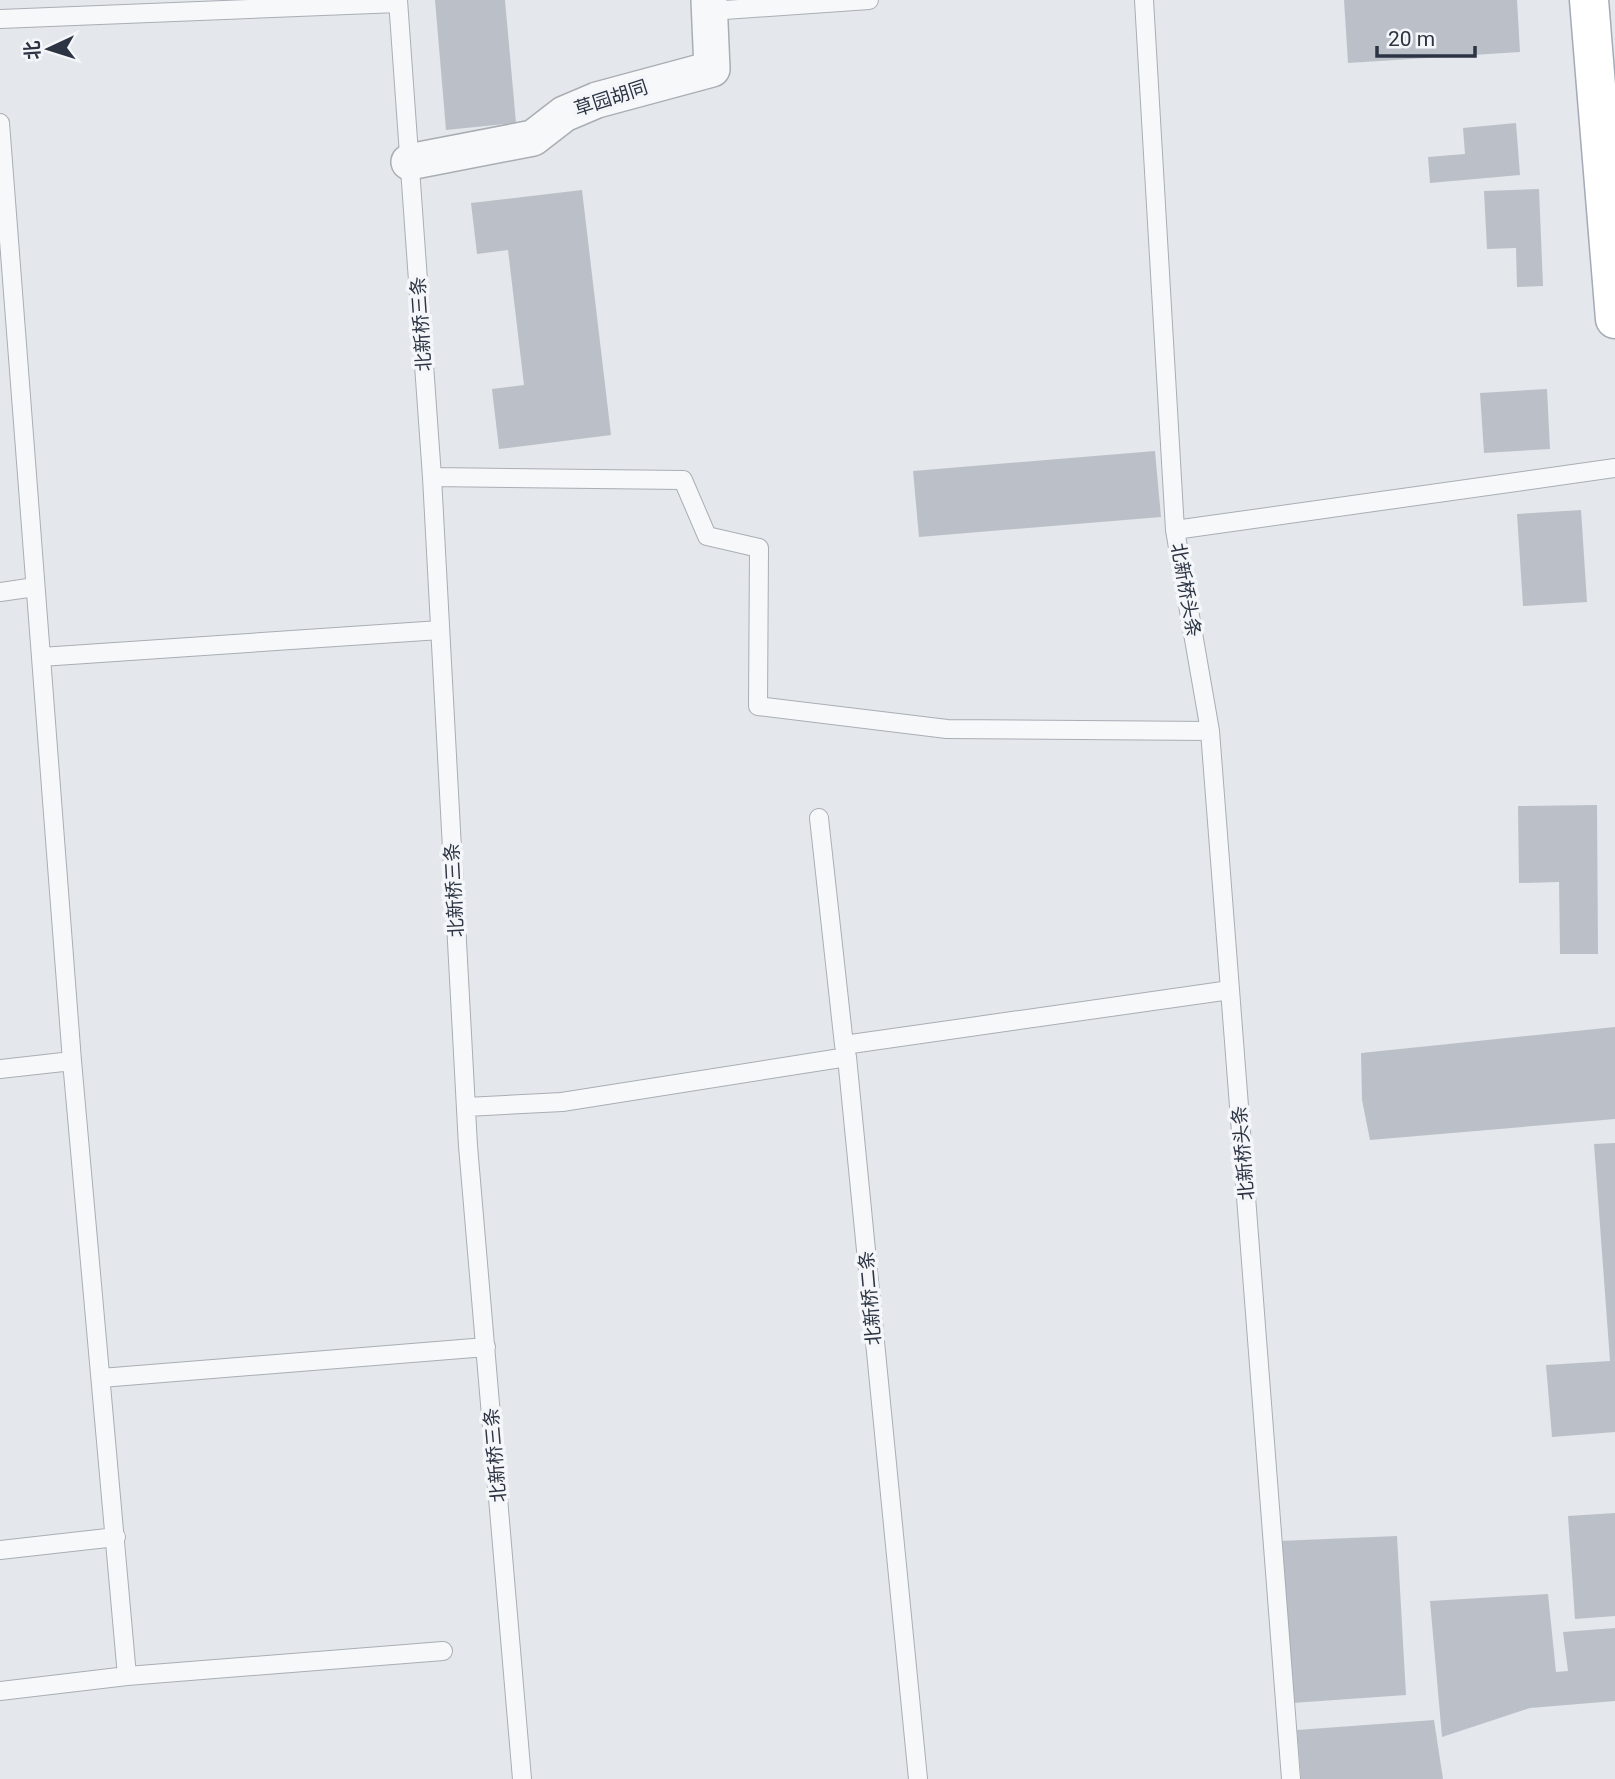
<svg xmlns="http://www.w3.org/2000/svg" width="1615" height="1779" font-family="Roboto,'Noto Sans SC',sans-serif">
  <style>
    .building { fill: #bbc0c8 }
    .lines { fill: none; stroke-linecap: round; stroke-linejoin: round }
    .lane-casing { stroke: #a9aeb5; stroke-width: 20 }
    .street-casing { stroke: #a9aeb5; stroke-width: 38 }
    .primary-casing { stroke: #a4aab7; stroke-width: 41 }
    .lane { stroke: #f7f8fa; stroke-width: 18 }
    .street { stroke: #f7f8fa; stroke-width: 35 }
    .primary { stroke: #fff; stroke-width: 38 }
    .labels { text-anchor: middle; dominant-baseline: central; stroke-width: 7; stroke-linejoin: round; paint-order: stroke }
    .street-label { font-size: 19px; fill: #2c3443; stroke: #f4f6f9 }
  </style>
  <rect width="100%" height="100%" fill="#e4e7eb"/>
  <path class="building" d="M435,0H505L516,123L446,130Z
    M1344,0H1517L1520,52L1348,63Z
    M1516,123L1520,175L1430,183L1428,157L1465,154L1463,128Z
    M1539,189L1543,286L1517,287L1516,248L1487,249L1484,191Z
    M582,190L611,435L499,449L492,389L524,385L508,250L477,254L471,203Z
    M1547,389L1550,449L1484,453L1480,393Z
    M1155,451L1161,517L919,537L913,471Z
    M1581,510L1587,602L1523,606L1517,514Z
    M1597,805L1598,954H1560L1559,882L1519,883L1518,806Z
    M1615,1027V1119L1370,1140L1362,1100L1361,1053Z
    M1615,1143V1432L1552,1437L1546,1365L1610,1361L1594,1144Z
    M1615,1513V1616L1575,1619L1568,1516Z
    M1397,1536L1406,1695L1292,1703L1279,1541Z
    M1548,1594L1556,1672L1568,1671L1563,1632L1615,1628V1701L1530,1708L1442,1737L1430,1601Z
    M1434,1720L1443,1779H1301L1297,1730Z"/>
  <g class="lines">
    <defs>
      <path id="lane" d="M398,0L432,477L468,1146L522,1779
        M1144,0L1175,530L1210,731L1291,1779
        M710,11L869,0
        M0,19L398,3
        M0,123L72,1061L127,1676L443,1651
        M432,477L683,480L707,536L759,548L758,706L947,729L1210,731
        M1175,530L1615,468
        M0,592L35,587
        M41,657L440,630
        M819,818L844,1045L847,1057L918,1779
        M844,1045L1230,990
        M0,1069L72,1061
        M466,1107L562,1102L847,1057
        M101,1378L486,1347
        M0,1550L116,1537
        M0,1691L127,1676"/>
      <path id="street" d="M409,162L533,138L564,114L597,100L712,69L709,0"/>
      <path id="primary" d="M1589,0L1615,319"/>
    </defs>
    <use href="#lane" class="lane-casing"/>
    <use href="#street" class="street-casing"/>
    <use href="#primary" class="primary-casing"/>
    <use href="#lane" class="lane"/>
    <use href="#street" class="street"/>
    <use href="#primary" class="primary"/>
  </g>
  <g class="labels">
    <g class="street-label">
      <text transform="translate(611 98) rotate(-18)">草园胡同</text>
      <text transform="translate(421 324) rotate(-94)">北新桥三条</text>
      <text transform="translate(1186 590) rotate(80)">北新桥头条</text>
      <text transform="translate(454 890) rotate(-93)">北新桥三条</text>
      <text transform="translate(1243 1153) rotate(-95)">北新桥头条</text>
      <text transform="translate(870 1298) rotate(-95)">北新桥二条</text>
      <text transform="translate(495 1455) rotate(-95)">北新桥三条</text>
    </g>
  </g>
  <g transform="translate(49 49) rotate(266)" stroke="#f4f6f9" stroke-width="5" paint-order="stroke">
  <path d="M0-5L12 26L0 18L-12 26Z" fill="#2c3443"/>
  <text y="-10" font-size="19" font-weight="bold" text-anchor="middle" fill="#2c3443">北</text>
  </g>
  <path d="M1377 46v10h98v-10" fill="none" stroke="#2c3443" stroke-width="3.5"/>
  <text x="1388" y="46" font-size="21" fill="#2c3443" stroke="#f4f6f9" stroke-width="5" paint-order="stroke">20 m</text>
</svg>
